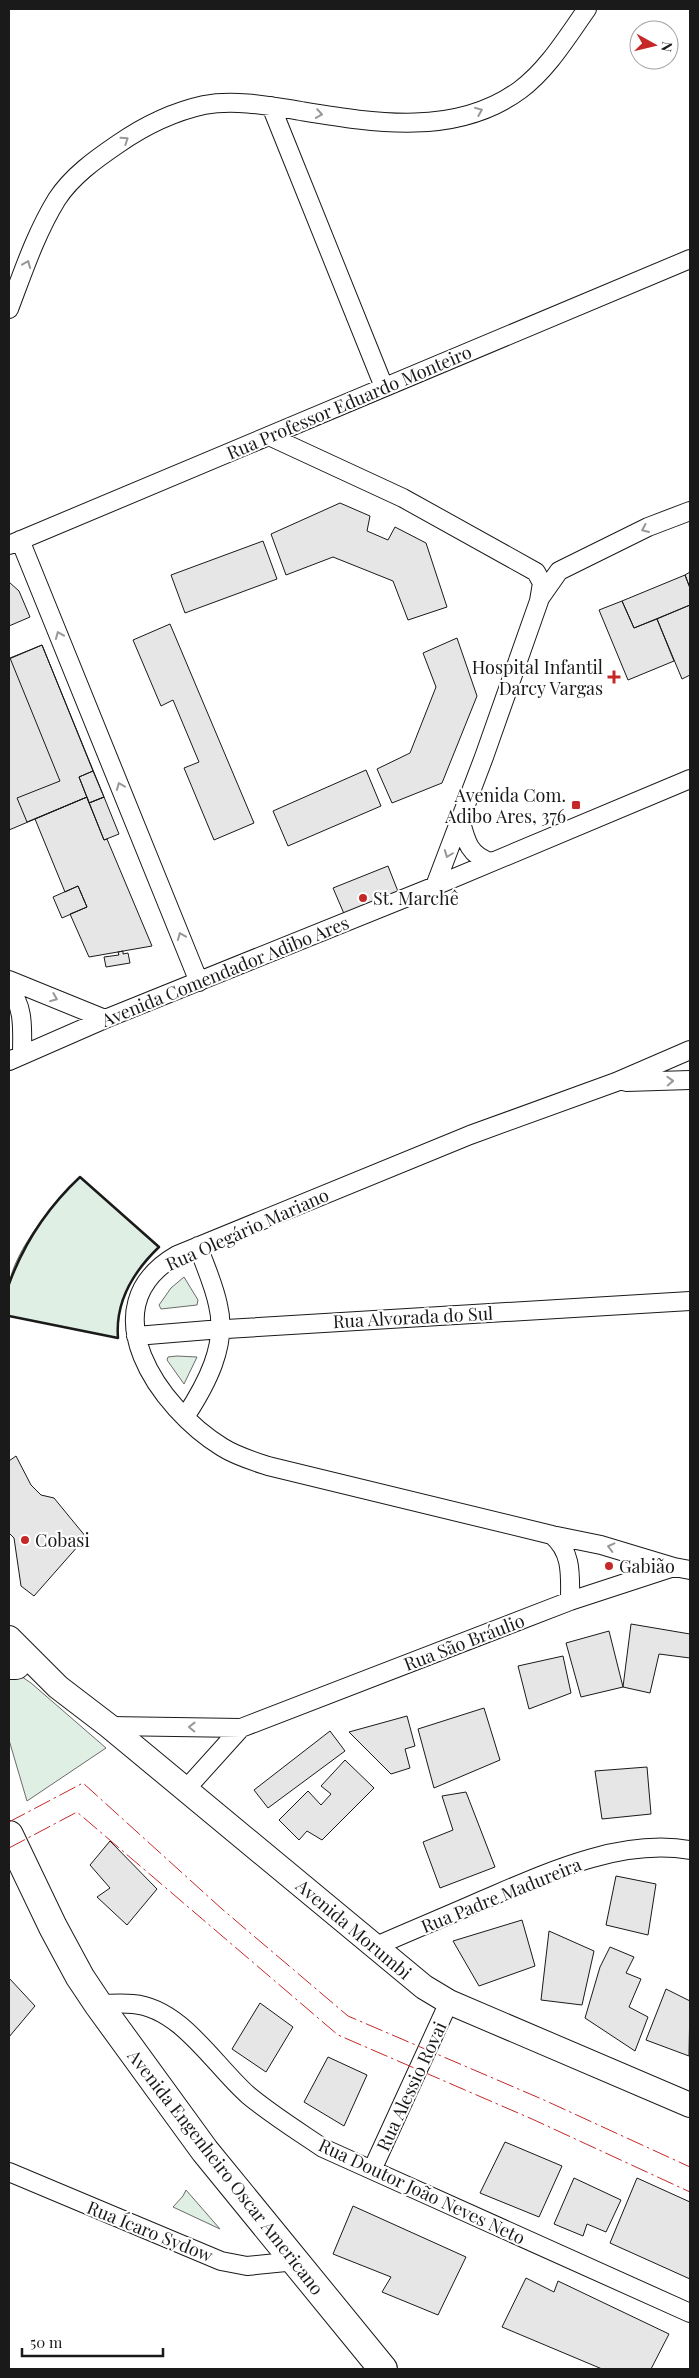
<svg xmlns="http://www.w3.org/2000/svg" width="699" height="2378" font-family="'Playfair Display',serif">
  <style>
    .green { fill: #e0efe3; stroke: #6a6a6a }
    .building { fill: #e6e6e6; stroke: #1a1a1a }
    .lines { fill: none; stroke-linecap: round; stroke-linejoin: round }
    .minor-casing { stroke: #1a1a1a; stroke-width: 20 }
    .secondary-casing { stroke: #1a1a1a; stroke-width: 26 }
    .primary-casing { stroke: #1a1a1a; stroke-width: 30 }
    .minor { stroke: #fff; stroke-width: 18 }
    .secondary { stroke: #fff; stroke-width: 24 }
    .primary { stroke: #fff; stroke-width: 28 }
    .wall { stroke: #1a1a1a; stroke-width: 2.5 }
    .power { stroke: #c62828; stroke-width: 1; stroke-dasharray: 18 4 2.5 4; stroke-linecap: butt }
    .oneway { stroke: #989898 }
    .poi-dot { fill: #c62828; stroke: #fff; stroke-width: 2 }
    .labels { text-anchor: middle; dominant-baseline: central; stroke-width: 4; stroke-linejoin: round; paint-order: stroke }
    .street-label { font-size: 18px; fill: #1a1a1a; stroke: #fff }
    .poi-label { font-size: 18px; fill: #1a1a1a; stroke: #fff; text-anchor: start }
  </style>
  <rect width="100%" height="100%" fill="#fff"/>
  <path class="green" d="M80,1177L159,1247C134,1271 115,1302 118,1338L9,1316C9,1306 7,1295 9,1285C14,1250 55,1201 80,1177Z
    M184,1277L198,1300L197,1305L161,1309L159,1305L171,1288Z
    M177,1356L197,1357L184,1384L167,1360L168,1357Z
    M9,1668L31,1683L106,1748L27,1801L9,1740Z
    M186,2190L220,2229L173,2207L183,2196Z"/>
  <path class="building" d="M340,503L370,516L367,531L388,540L395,527L426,543L447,607L408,620L393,581L333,557L286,575L271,534Z
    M263,541L277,579L185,613L171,575Z
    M690,572V588L685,575Z
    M685,575L690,588V605L634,628L622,601Z
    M9,582L19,591L30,617L9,626Z
    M622,601L634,628L657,619L674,661L628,680L599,610Z
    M690,605V675L682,679L657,619Z
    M170,624L254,823L214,840L184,768L199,762L173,700L161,706L133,640Z
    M457,638L477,696L442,783L392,803L377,769L410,753L436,687L423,653Z
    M42,645L104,797L89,803L87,797L9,830V659Z
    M42,645L93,771L79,777L87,797L27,822L17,798L60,781L10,658Z
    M366,770L381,806L288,846L273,811Z
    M93,771L104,797L89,803L79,777Z
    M87,797L104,840L107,839L152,946L89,957L70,914L87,907L78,886L65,892L35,819Z
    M104,797L119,834L104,840L89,803Z
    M388,866L399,894L345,916L333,888Z
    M78,886L87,907L62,918L53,897Z
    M123,951V954L128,953L130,963L106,967L104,957L119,955L118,952Z
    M16,1456L31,1485L41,1495L54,1498L86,1537L34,1596L21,1586L14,1538L9,1533V1461Z
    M631,1624L690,1634V1658L659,1654L650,1693L623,1687Z
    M609,1631L623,1687L581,1697L566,1643Z
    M563,1656L571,1693L529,1709L518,1666Z
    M484,1708L500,1760L434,1788L418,1729Z
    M407,1716L415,1746L405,1749L410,1768L391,1774L349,1732Z
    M330,1731L345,1751L268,1808L254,1790Z
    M345,1760L374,1788L322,1840L307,1831L299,1840L279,1820L308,1791L321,1805L331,1794L321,1786Z
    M647,1767L651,1814L602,1819L595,1771Z
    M466,1792L495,1867L440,1888L423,1842L453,1830L442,1796Z
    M110,1841L157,1889L127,1925L97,1897L110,1888L90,1865Z
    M616,1876L656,1884L648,1935L606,1925Z
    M522,1920L535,1966L479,1986L453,1941Z
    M549,1931L594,1951L582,2005L541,2000Z
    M610,1947L634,1957L626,1973L641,1979L629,2007L648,2017L635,2051L585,2018L600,1967Z
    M9,1978L35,2006L9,2037Z
    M666,1989L690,2001L689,2056L646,2040Z
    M260,2003L293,2027L266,2072L232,2049Z
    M328,2057L367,2075L344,2126L304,2102Z
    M505,2142L562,2166L539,2217L480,2193Z
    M574,2178L621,2200L606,2232L587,2224L583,2236L554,2224Z
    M637,2178L690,2202V2279L610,2243Z
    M353,2206L466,2257L438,2315L382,2292L391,2277L333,2254Z
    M526,2278L554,2292L558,2281L669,2334L651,2369H602L502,2327Z"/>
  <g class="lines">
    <defs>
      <path id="minor" d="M271,106L384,387
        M9,309C23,272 36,233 57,199C72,176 96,159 118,144C144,126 172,112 204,105C235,99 270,106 301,111C374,123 456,137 520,90C548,69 567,37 587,9
        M269,436L403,498L536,572L542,583L539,601L484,757L435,886
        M20,540L199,982
        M9,545L690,259
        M540,598L559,571L648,527L690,511
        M461,822C466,842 470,856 491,862
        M9,980L105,1019
        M9,989C25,1006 22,1033 22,1054
        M9,1061L105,1019L435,886L690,779
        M626,1082L690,1080
        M136,1336L209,1330L690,1301
        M185,1417C206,1385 228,1345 218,1305C214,1285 205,1266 198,1246
        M552,1535C573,1553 570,1576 570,1601
        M674,1567L601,1545L552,1535L268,1466C253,1461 236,1456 222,1447C160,1409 87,1307 177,1255L470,1135L616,1082L690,1050
        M109,1726L241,1728L570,1601L674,1567L690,1570
        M186,1789L241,1728
        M374,1947C410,1931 447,1916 483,1900C546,1873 620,1838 690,1850
        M98,2004C110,2004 121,2003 133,2004C181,2008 214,2065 248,2095C272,2115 298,2131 323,2148L690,2313
        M372,2170L449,2002
        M9,2172L221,2261L247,2266L296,2261"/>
      <path id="secondary" d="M9,1638L58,1687L109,1726L424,1987L449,2002L690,2105"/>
      <path id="primary" d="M9,1665H16
        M9,1835L53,1927L80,1977L98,2004L205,2151L383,2369"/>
    </defs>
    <use href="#minor" class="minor-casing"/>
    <use href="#secondary" class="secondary-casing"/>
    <use href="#primary" class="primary-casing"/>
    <use href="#minor" class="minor"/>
    <use href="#secondary" class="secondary"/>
    <use href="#primary" class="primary"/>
    <path class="wall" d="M9,1284C24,1243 48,1207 80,1177L159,1247C134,1271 115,1302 118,1338L9,1316"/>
    <path class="power" d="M9,1822L83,1783L222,1909L348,2016L544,2100L690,2167
      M9,1848L77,1812L338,2035L532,2119L690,2192"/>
  </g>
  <defs><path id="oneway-chevron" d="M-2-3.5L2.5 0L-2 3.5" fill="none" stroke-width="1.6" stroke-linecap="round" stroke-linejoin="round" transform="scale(1.25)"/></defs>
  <g class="oneway">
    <use href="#oneway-chevron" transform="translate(479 111) rotate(-22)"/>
    <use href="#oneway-chevron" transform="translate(319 114) rotate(9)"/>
    <use href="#oneway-chevron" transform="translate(125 140) rotate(-34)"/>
    <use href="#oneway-chevron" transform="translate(27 264) rotate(-68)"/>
    <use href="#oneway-chevron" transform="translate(645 529) rotate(156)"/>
    <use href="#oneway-chevron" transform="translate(59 635) rotate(-112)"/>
    <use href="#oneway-chevron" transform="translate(120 786) rotate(-112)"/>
    <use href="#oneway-chevron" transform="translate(448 854) rotate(111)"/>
    <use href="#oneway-chevron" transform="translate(181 936) rotate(-112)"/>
    <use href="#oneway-chevron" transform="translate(54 998) rotate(22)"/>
    <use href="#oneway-chevron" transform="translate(670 1081) rotate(-2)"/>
    <use href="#oneway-chevron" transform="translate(611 1547) rotate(-166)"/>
    <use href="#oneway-chevron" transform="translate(192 1727) rotate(-179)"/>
  </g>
  <g class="poi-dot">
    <path d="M611.5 669.5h5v5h5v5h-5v5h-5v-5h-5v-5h5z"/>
    <rect x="571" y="800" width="10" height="10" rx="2.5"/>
    <circle cx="363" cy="898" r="5"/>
    <circle cx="25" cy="1540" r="5"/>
    <circle cx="609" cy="1566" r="5"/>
  </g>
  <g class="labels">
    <g class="street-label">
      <text transform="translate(349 402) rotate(-23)">Rua Professor Eduardo Monteiro</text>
      <text transform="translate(225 971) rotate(-22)">Avenida Comendador Adibo Ares</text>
      <text transform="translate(247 1229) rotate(-24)">Rua Olegário Mariano</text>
      <text transform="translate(413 1317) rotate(-3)">Rua Alvorada do Sul</text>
      <text transform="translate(464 1642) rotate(-21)">Rua São Bráulio</text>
      <text transform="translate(501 1895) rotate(-22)">Rua Padre Madureira</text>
      <text transform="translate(354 1929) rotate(40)">Avenida Morumbi</text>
      <text transform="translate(411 2086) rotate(-65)">Rua Alessio Rovai</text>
      <text transform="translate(226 2172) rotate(52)">Avenida Engenheiro Oscar Americano</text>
      <text transform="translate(422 2191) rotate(25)">Rua Doutor João Neves Neto</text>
      <text transform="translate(150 2231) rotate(22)">Rua Ícaro Sydow</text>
    </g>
    <g class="poi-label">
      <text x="603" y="667" text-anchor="end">Hospital Infantil<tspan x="603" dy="21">Darcy Vargas</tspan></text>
      <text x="566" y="795" text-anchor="end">Avenida Com.<tspan x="566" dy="21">Adibo Ares, 376</tspan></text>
      <text x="373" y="898">St. Marchê</text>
      <text x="35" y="1540">Cobasi</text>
      <text x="619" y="1566">Gabião</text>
    </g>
  </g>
  <rect width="699" height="2378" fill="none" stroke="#1a1a1a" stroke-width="20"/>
  <g transform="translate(654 45) rotate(98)"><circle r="24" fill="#ffffff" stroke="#a3a3a3"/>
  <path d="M0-4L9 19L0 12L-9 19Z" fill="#c62828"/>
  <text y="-8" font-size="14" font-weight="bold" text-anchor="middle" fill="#1a1a1a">N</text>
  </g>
  <path d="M22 2348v8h141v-8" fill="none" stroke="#1a1a1a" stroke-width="2.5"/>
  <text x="30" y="2348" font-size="15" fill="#1a1a1a" stroke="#ffffff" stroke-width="4" paint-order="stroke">50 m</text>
</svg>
